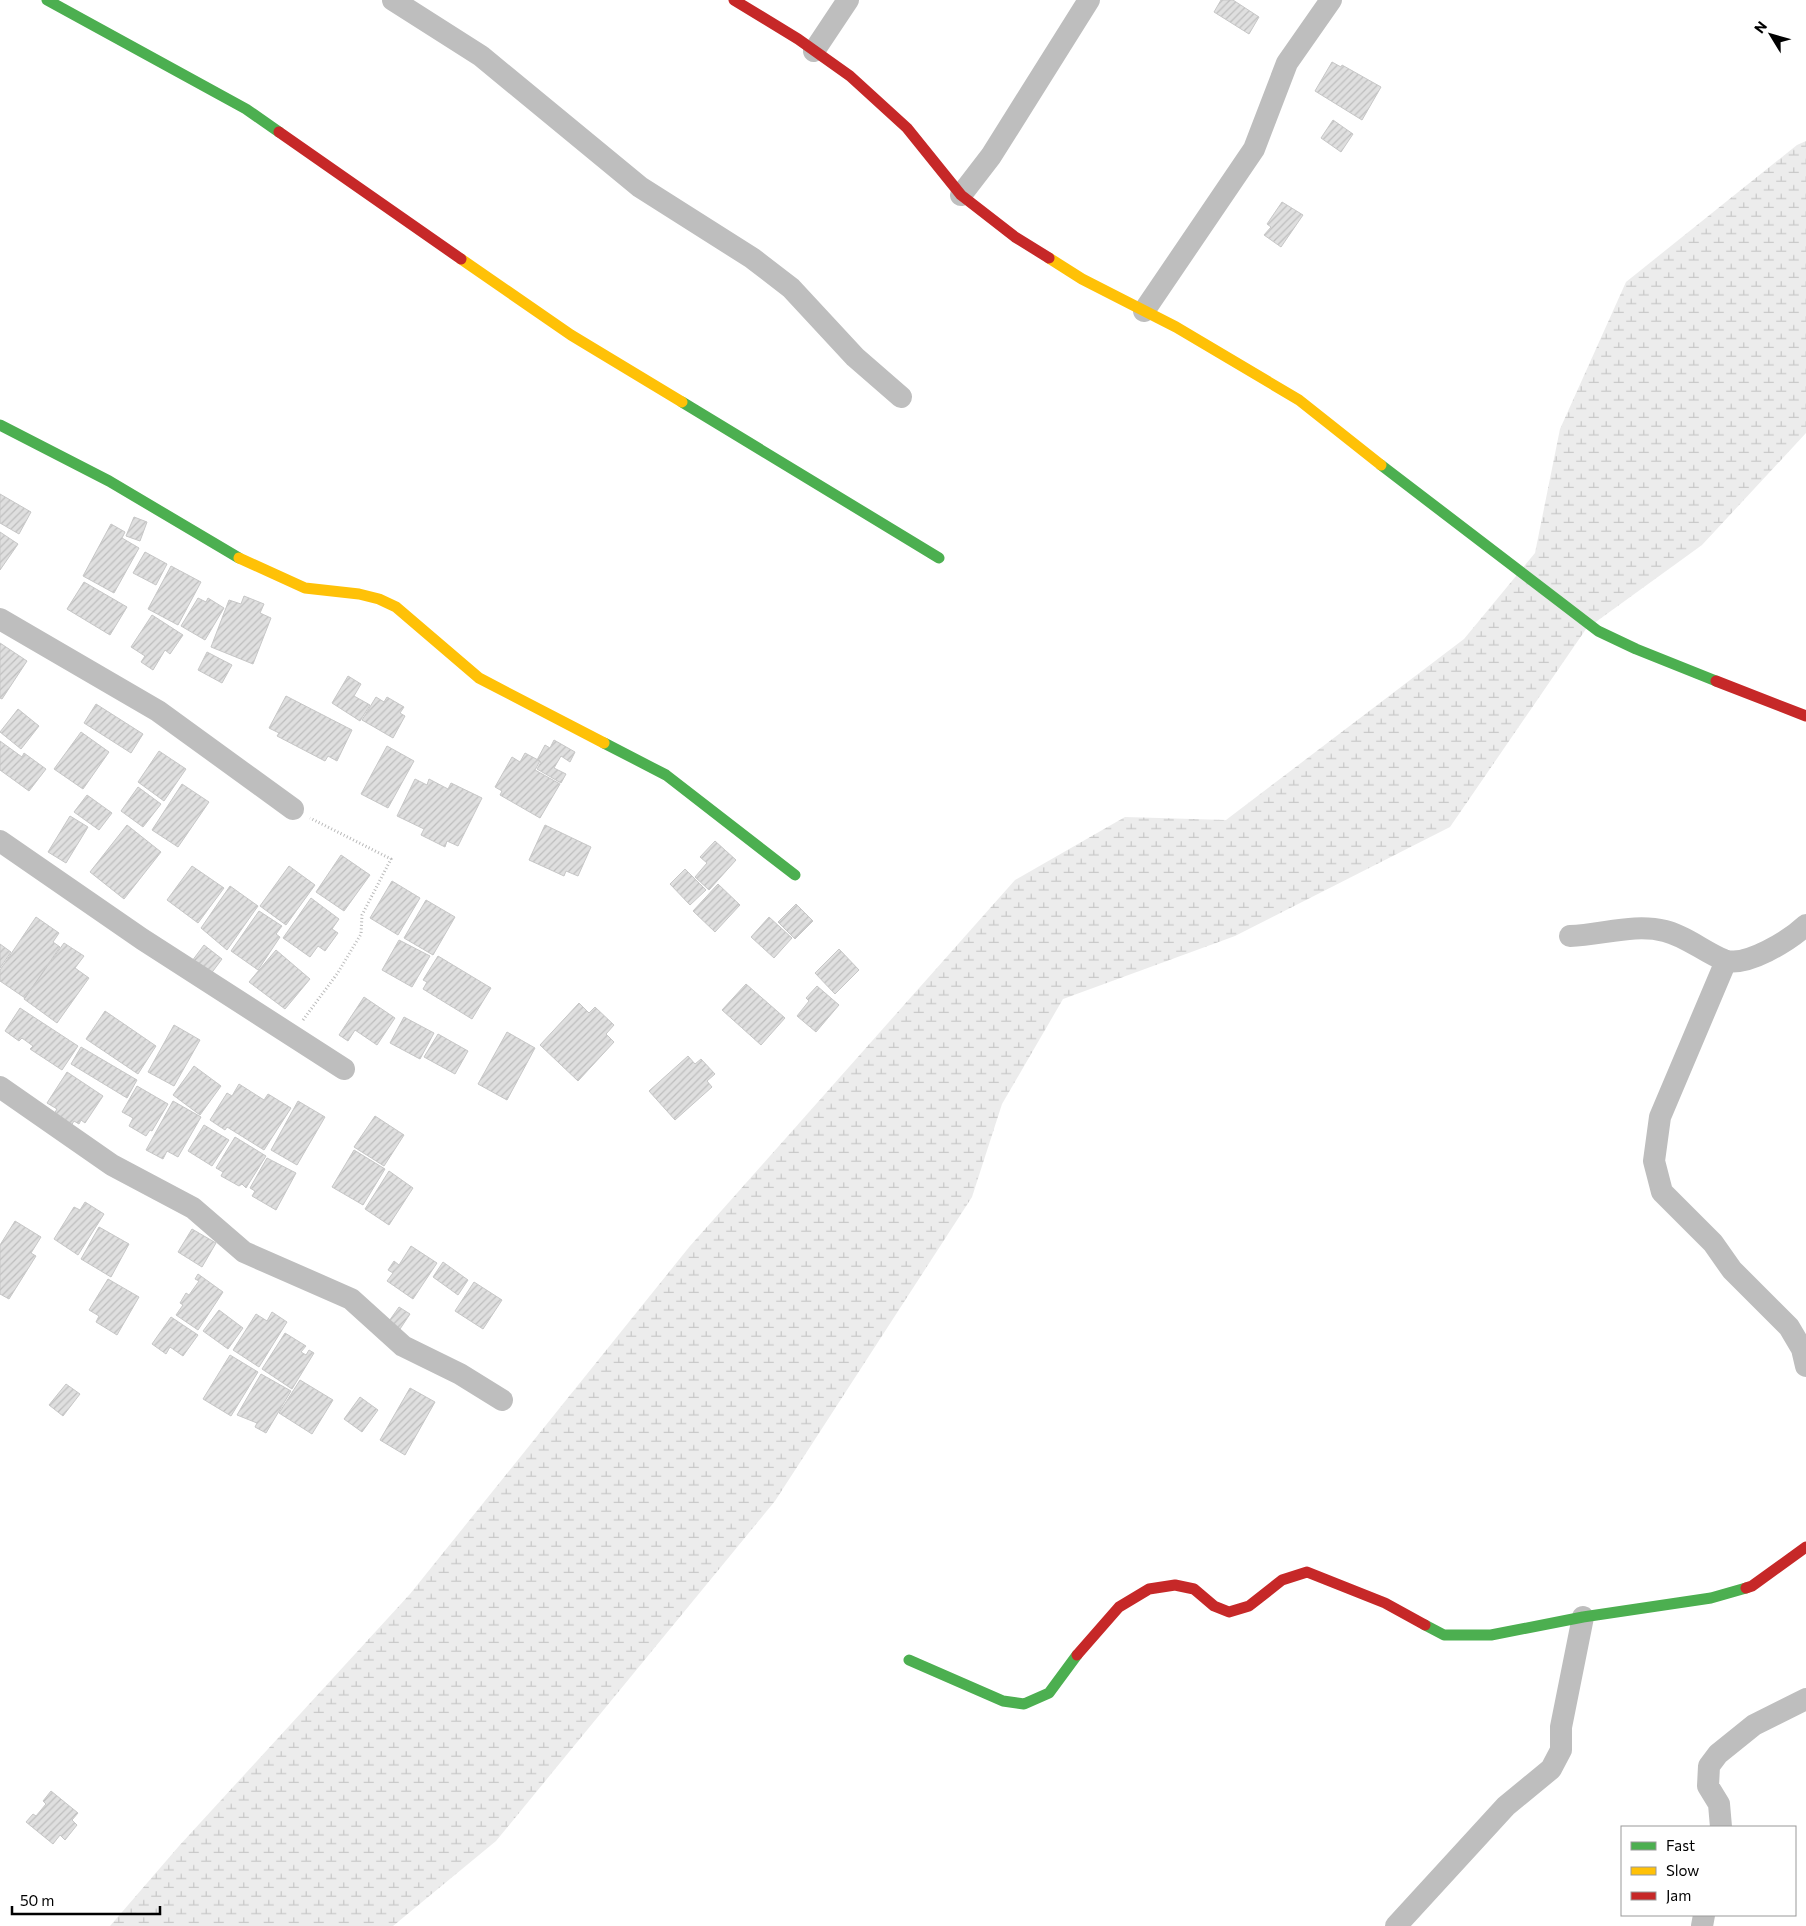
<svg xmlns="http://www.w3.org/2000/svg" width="1806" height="1926" font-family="Commissioner,sans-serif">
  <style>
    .wetland { fill: url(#wetland-marsh) }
    .building { fill: url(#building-hatch); stroke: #c7c7c7 }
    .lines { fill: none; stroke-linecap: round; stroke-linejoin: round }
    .path { stroke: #b9b9b9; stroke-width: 3; stroke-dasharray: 1 2.5; stroke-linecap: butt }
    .street { stroke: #bebebe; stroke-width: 22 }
    .fast { stroke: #4caf50; stroke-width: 11 }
    .slow { stroke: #ffc107; stroke-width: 11 }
    .jam { stroke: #c62828; stroke-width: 11 }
  </style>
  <defs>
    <pattern id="wetland-marsh" width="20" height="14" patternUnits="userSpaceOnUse" patternTransform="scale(1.25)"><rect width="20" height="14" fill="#ececec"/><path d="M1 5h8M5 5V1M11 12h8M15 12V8" fill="none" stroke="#c9c9c9"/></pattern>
    <pattern id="building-hatch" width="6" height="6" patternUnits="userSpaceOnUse" patternTransform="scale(1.25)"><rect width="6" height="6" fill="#dfdfdf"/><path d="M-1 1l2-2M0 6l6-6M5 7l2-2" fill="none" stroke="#bebebe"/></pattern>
  </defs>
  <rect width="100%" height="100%" fill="#fff"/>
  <path class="wetland" d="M1806,141V433L1702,545L1586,629L1450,827L1235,936L1063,999L1002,1104L972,1197L775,1501L496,1841L393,1926H110L179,1846L410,1594L690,1246L1015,880L1125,817L1226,820L1464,639L1535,553L1560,429L1626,282L1797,145Z"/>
  <path class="building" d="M1221,0H1233L1259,17L1249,34L1214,12Z
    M1332,62L1341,67L1342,65L1381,87L1362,120L1315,91Z
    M1333,120L1353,134L1341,152L1321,138Z
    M1282,202L1303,215L1281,247L1264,235L1271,227L1267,224Z
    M0,494L31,512L19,534L0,523Z
    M134,517L147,522L140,541L126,536Z
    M111,524L125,532L122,538L139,548L114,593L83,576Z
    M0,532L18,544L0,570Z
    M145,552L167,564L156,585L133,573Z
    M171,566L201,582L178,625L148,609Z
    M84,582L127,607L110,635L67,609Z
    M244,596L264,604L260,613L271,618L253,664L211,647L229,600L241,604Z
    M198,598L206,602L208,598L224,608L205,640L181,626Z
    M152,615L183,635L170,654L165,650L153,670L141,662L145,656L131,647Z
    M0,643L27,661L2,699L0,698Z
    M207,652L232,665L222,683L198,670Z
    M348,676L361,684L354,696L370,705L360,721L332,703Z
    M286,696L352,730L337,761L328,756L325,761L277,736L279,733L269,728Z
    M376,697L384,702L387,697L404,707L400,713L405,716L393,738L362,720Z
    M96,704L143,734L131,753L84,723Z
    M18,709L39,726L21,749L0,732Z
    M81,732L109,752L83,789L54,769Z
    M554,740L575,752L570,762L561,756L554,768L566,774L561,783L537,769L541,762L537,760L545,745L550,748Z
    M0,741L22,757L24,753L46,769L29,791L0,770Z
    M387,746L414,761L388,808L361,794Z
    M159,751L186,769L164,801L138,782Z
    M525,753L540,761L535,770L560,784L540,818L500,795L502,791L495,787L512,757L520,762Z
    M415,779L427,785L429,779L448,789L451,783L482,798L458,846L447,841L445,847L421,835L424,829L397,816Z
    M182,784L209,802L178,847L152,830Z
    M138,787L161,804L143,827L121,811Z
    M87,795L112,813L99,830L74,812Z
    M70,816L88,827L66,863L48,852Z
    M127,825L161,852L124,899L90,872Z
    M545,825L591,847L578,876L566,871L564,876L529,860Z
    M715,841L736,860L709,890L695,877L707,863L700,857Z
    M341,855L370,875L344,911L316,892Z
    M192,866L224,888L198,923L167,900Z
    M289,866L315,885L286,925L260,906Z
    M685,869L706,890L690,905L670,884Z
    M392,881L420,898L398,935L370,918Z
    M718,884L740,905L715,932L693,911Z
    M230,886L258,906L227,950L201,928Z
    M311,898L339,919L332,929L338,933L325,951L318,946L310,957L283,938Z
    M426,900L455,917L433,955L404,938Z
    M796,904L813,921L795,939L778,922Z
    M259,911L282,926L276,934L280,937L258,970L231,951Z
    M36,917L59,933L53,942L60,947L25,998L0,981V970Z
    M769,917L792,938L774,958L751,937Z
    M399,940L430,956L412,987L382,970Z
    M64,943L84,956L75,968L89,978L57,1023L24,999Z
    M0,944L11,952L0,968Z
    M204,945L222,959L210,975L192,961Z
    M839,949L859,970L835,994L815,973Z
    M276,950L310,979L285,1009L249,982Z
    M438,956L491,988L472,1019L423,989L427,982L423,980Z
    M746,984L785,1018L761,1045L722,1010Z
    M817,986L839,1005L816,1032L797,1016L809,1001L806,998Z
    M364,997L395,1018L377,1045L355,1030L348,1041L339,1035Z
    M579,1003L589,1013L595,1007L614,1025L606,1034L614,1042L578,1081L540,1045Z
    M20,1008L78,1046L62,1070L30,1049L33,1046L22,1038L19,1041L5,1031Z
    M105,1011L156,1046L138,1074L86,1039Z
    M404,1017L434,1033L420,1059L390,1043Z
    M174,1025L200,1040L174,1086L148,1072Z
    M507,1032L535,1048L507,1100L478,1084Z
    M438,1034L468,1051L455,1074L424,1057Z
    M81,1047L137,1080L127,1098L71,1064Z
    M688,1056L695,1064L701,1059L715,1074L707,1081L712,1087L675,1120L649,1091Z
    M194,1066L221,1086L200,1115L173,1095Z
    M67,1072L103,1096L85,1123L81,1120L79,1124L74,1121L71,1126L54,1114L57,1109L47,1103Z
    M239,1084L264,1100L268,1094L291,1108L264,1150L227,1127L225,1130L210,1120L227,1093L232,1096Z
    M137,1086L168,1104L152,1131L150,1130L146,1136L129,1126L133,1118L122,1112Z
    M173,1101L201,1117L178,1157L167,1151L163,1159L146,1150Z
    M298,1101L325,1117L297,1165L271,1150Z
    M375,1116L404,1135L384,1166L354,1147Z
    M204,1125L229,1140L212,1166L188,1151Z
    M235,1137L266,1156L246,1188L242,1184L239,1186L221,1176L223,1172L216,1168Z
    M354,1150L385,1169L363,1205L332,1187Z
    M267,1158L296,1173L276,1210L252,1196L255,1191L250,1188Z
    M389,1171L413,1188L389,1225L365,1209Z
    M85,1202L104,1214L78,1255L54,1239L74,1207L80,1210Z
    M15,1221L41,1237L31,1253L36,1256L9,1299L0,1294V1245Z
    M99,1227L129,1244L111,1277L81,1259Z
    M192,1229L216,1243L202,1267L178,1252Z
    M411,1246L437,1263L413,1299L387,1281L393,1273L388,1270L394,1261L399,1265Z
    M443,1262L468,1280L458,1295L433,1277Z
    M198,1274L223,1292L198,1330L176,1315L183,1305L180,1303L186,1293L189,1295L199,1281L195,1279Z
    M108,1279L139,1297L117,1335L96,1322L99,1316L89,1310Z
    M474,1282L502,1300L483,1329L455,1311Z
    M399,1307L410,1314L398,1332L387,1324Z
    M219,1310L243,1328L228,1349L203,1331Z
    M272,1312L287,1322L259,1367L233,1350L256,1314L267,1321Z
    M171,1317L198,1335L183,1356L170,1347L166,1354L152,1344Z
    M285,1333L306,1346L301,1352L306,1355L309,1350L314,1353L292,1389L262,1369Z
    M230,1355L258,1372L231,1416L203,1399Z
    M261,1374L291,1391L266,1433L255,1427L257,1423L237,1415Z
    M300,1380L333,1400L312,1434L279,1413Z
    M66,1384L80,1394L63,1416L49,1405Z
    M410,1388L435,1402L405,1455L380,1440Z
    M360,1397L378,1410L362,1432L344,1419Z
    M51,1791L78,1813L72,1820L77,1825L65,1840L60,1835L53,1844L26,1822L33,1814L36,1816L46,1804L43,1801Z"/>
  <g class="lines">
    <path class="path" d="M303,1020L337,974L361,934L362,915L391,859L310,818"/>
    <path class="street" d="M393,0L481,56L640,187L752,258L791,288L855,357L901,397
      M814,51L848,0
      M961,195L991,156L1089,0
      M1144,311L1254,149L1287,63L1331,0
      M0,619L158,711L293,809
      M0,841L142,939L344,1069
      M1570,936C1602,935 1634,923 1665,931C1686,936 1704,952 1724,960C1746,968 1790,940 1806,925
      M1726,961L1660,1117L1654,1161L1662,1192L1713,1243L1732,1270L1789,1327L1802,1349L1806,1366
      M0,1087L112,1165L193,1208L244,1252L351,1299L403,1346L460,1374L502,1400
      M1721,1827L1719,1804L1708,1786L1709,1766L1718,1754L1754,1725L1806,1699
      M1396,1926L1506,1806L1551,1769L1561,1750V1727L1583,1617
      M1702,1926L1704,1915"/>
    <path class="fast" d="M47,0L246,109L279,132
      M682,402L939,558
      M0,425L109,481L239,558
      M1381,465L1598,631L1636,649L1716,681
      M604,743L666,775L795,875
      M1425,1625L1444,1635H1491L1583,1617L1711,1598L1746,1588
      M909,1660L1003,1701L1024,1704L1049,1693L1077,1655"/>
    <path class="slow" d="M1049,258L1082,279L1176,327L1299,400L1381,465
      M461,259L571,335L682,402
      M239,558L305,588L359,594L379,599L396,607L479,678L604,743"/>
    <path class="jam" d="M734,0L798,39L850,76L907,128L961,195L1015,237L1049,258
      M279,132L461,259
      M1716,681L1806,716
      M1746,1588L1752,1586L1806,1547
      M1077,1655L1119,1607L1149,1589L1175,1585L1194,1589L1214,1606L1229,1612L1249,1606L1282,1580L1307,1572L1385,1603L1425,1625"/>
  </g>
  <rect x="1621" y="1826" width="175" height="90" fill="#ffffff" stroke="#999999"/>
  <rect x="1631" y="1842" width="25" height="8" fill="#4caf50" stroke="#999999"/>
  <text x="1666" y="1851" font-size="15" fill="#000000">Fast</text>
  <rect x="1631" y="1867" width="25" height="8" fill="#ffc107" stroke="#999999"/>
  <text x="1666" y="1876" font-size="15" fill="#000000">Slow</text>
  <rect x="1631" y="1892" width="25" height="8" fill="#c62828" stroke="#999999"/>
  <text x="1666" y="1901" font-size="15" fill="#000000">Jam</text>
  <g transform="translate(1771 35) rotate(307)" stroke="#ffffff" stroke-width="4" paint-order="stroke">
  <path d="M0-4L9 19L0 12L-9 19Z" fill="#000000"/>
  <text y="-8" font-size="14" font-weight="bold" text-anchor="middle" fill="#000000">N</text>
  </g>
  <path d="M12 1906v8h148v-8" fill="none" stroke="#000000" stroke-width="2.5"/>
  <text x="20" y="1906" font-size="15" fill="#000000" stroke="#ffffff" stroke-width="4" paint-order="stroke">50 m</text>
</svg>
